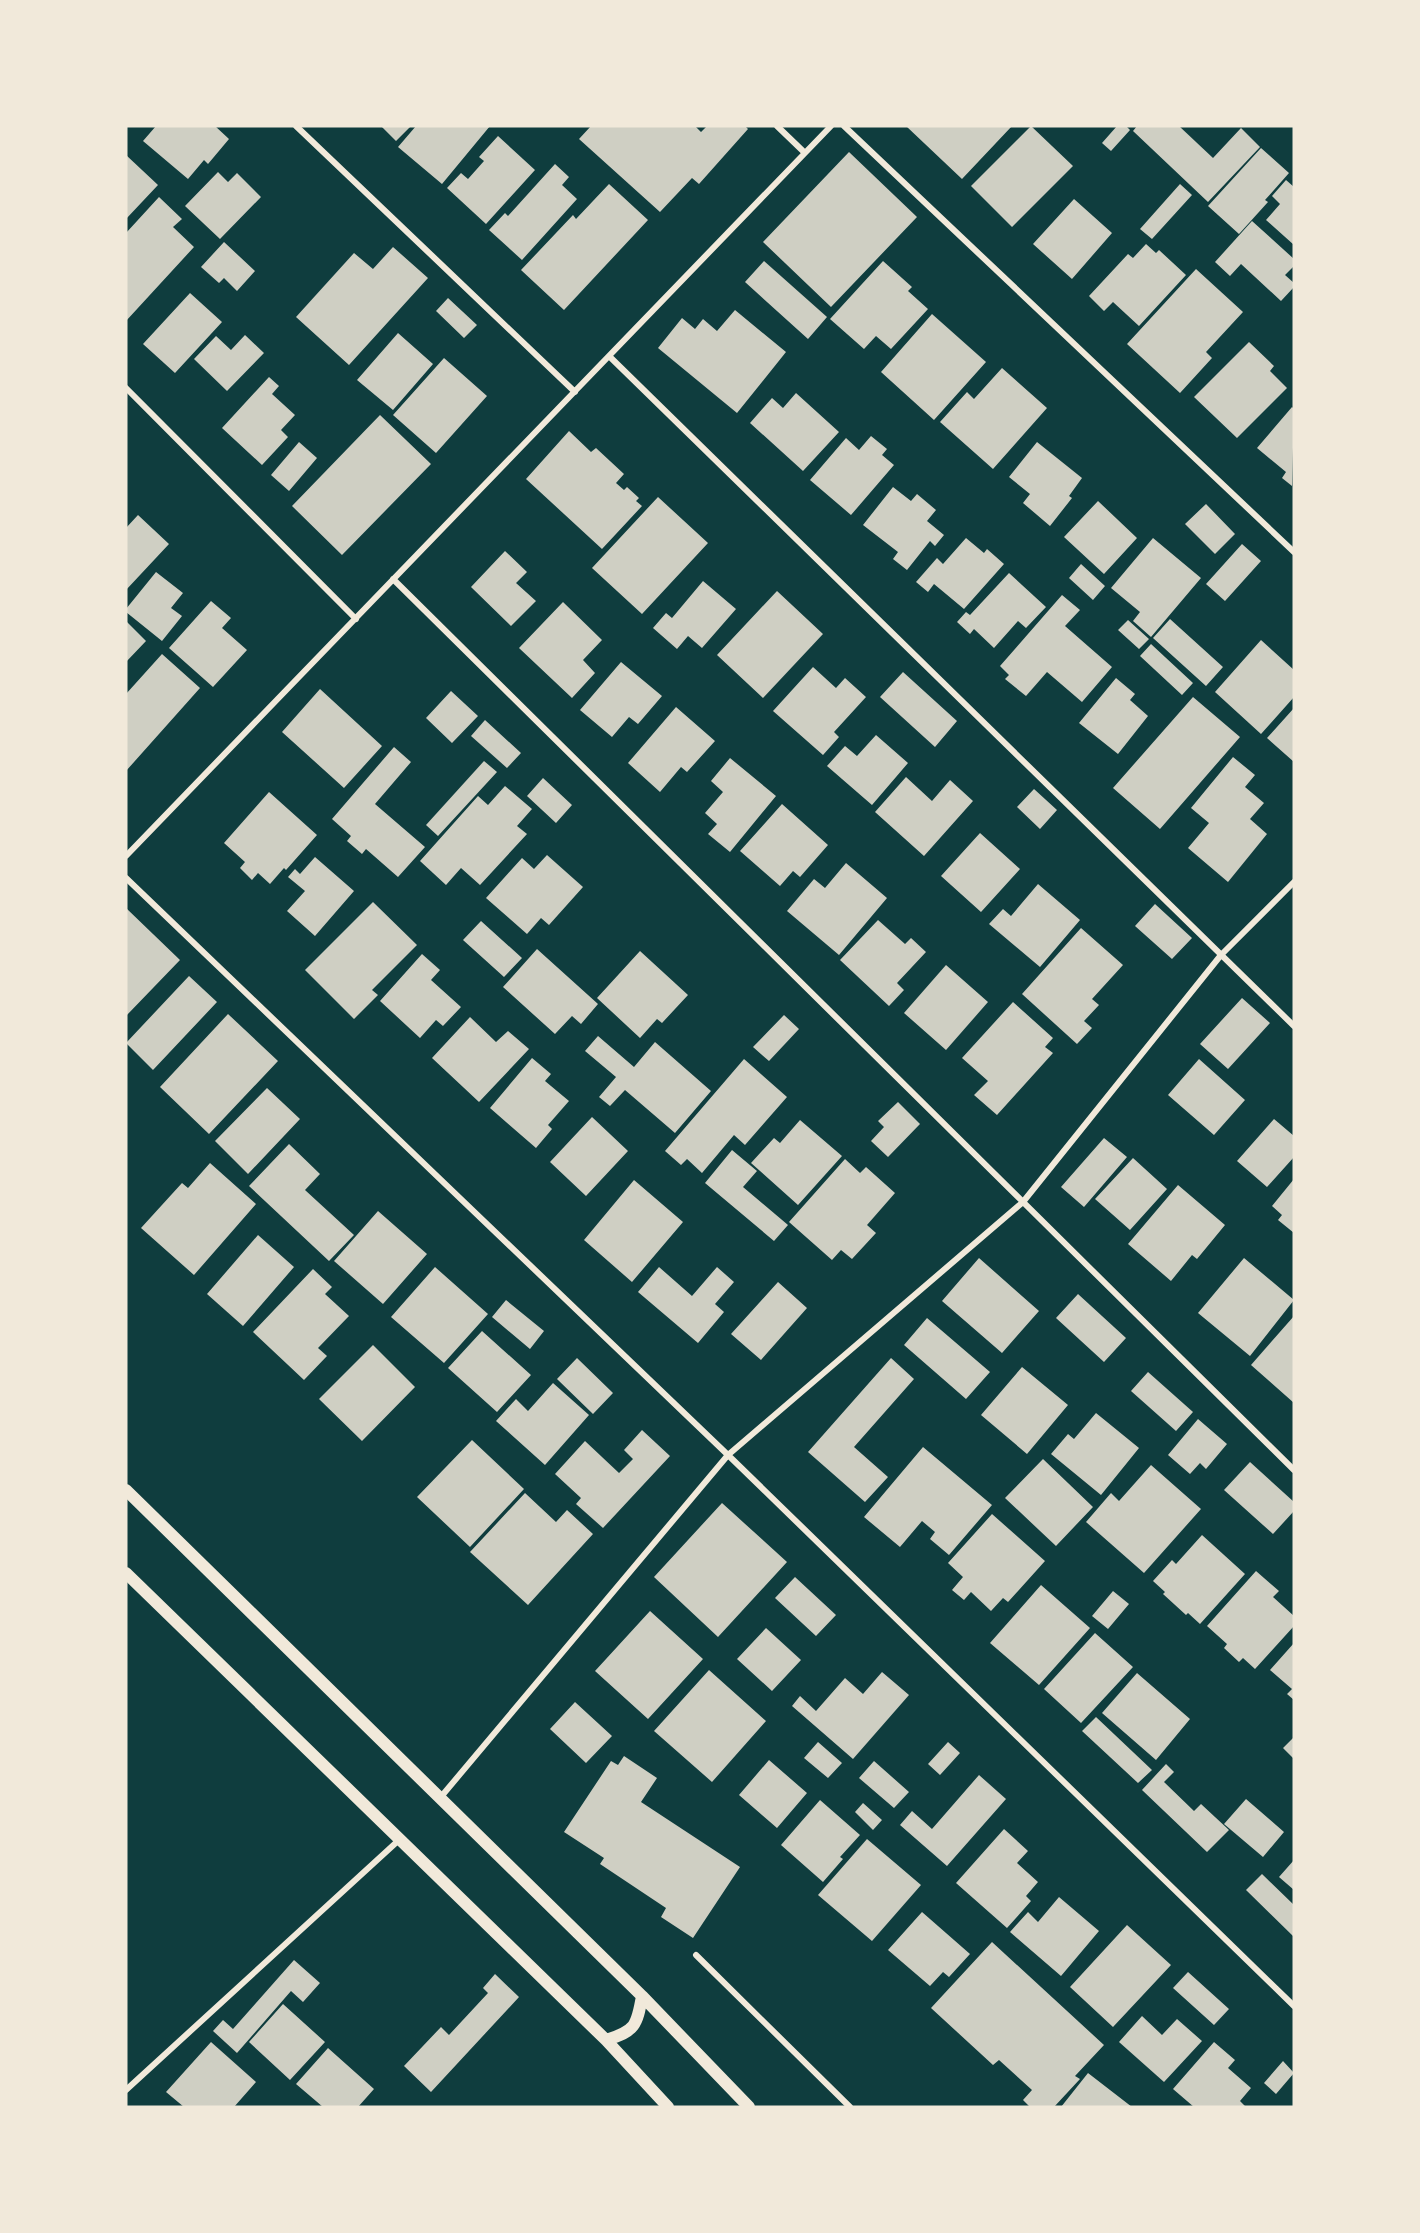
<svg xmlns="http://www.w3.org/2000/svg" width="1420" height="2233" font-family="Commissioner,sans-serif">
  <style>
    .building { fill: #cfcfc3 }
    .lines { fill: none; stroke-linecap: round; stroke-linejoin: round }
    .minor { stroke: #f1e9da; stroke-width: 6 }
    .secondary { stroke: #f1e9da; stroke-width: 12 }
  </style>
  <rect width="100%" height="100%" fill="#0f3d3e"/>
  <path class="building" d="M156,126H215L229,139L208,164L204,160L188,179L143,141Z
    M381,126H411L396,141Z
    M416,126H490L442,184L398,147Z
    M591,126H695L701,132L707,126H745L748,129L699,184L692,178L660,212L579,139Z
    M906,126H1012L962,179Z
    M1031,126L1073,166L1012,227L971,186Z
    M1117,126H1126L1130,130L1111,151L1102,143Z
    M1137,126H1179L1213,158L1241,128L1260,147L1208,202L1133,131Z
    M498,136L535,170L486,224L447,188L461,173L468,179L484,161L479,157Z
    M1261,148L1289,173L1265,200L1268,202L1239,234L1208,206Z
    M849,152L917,217L831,307L763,242Z
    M126,155L158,185L126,219Z
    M555,164L569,177L562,185L577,199L522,260L489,230L505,213L508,216Z
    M218,172L228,182L237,173L261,197L220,239L185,206Z
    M1286,180L1294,187V245L1266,220L1280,204L1272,196Z
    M609,184L648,220L564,310L521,270L573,215L576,219Z
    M1180,184L1192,195L1152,239L1140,229Z
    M159,197L182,219L173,227L194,247L126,321V233Z
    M1074,199L1112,233L1072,279L1033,244Z
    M1252,221L1294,259V266L1285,275L1294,283V287L1281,301L1241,264L1230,276L1215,262Z
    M224,242L255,271L237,291L224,278L219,283L201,267Z
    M1146,244L1156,253L1159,250L1186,275L1139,326L1113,302L1104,311L1089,296L1128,254L1133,258Z
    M393,247L428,278L349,365L296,317L354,253L373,269Z
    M764,261L827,317L808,339L745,282Z
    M883,261L912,287L908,291L928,309L891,349L876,336L864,349L830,319Z
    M1196,269L1243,312L1206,352L1212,358L1180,393L1127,344Z
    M190,293L222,322L175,373L143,344Z
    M448,298L477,325L464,338L436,311Z
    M735,310L786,352L737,413L658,348L682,318L695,329L703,319L717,331Z
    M932,314L986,362L934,420L881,372Z
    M398,333L433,364L393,410L357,380Z
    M245,335L264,353L227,391L194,359L216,336L231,350Z
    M1249,342L1274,366L1270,371L1287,388L1237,438L1194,397Z
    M444,358L487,396L436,453L393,415Z
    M1002,368L1047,408L993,469L940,422L967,392L974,399Z
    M269,377L279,386L272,394L295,415L281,430L288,437L262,465L222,428Z
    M796,393L839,432L803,471L750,423L772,398L783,408Z
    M1292,407L1294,409L1292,486L1282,478L1286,472L1257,448Z
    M380,415L431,464L342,555L292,506Z
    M569,431L591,452L596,448L624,474L616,483L624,490L627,487L639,498L636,501L642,506L602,549L526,479Z
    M871,436L887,449L882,455L894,465L851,515L810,480L846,438L859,450Z
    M299,442L317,458L289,491L271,475Z
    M1037,442L1082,478L1069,496L1072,498L1050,526L1023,503L1030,494L1009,477Z
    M893,487L911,501L917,494L936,510L927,521L944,535L935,546L930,541L907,570L893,559L898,552L863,525Z
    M658,497L708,543L642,614L592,568Z
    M1098,501L1137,538L1104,574L1064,537Z
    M1206,504L1235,534L1215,554L1185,524Z
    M138,515L169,544L126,590V528Z
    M966,538L984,553L987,549L1004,564L964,609L934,584L928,592L916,582L937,558L943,564Z
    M1153,538L1201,578L1151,637L1133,621L1140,612L1111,588Z
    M1242,544L1261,561L1225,601L1206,584Z
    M505,551L527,572L516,583L536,601L511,626L471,587Z
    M1081,564L1105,586L1093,600L1069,578Z
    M156,572L183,593L171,608L182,616L162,641L126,612V609Z
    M1009,573L1046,607L1026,628L1018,621L994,648L974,629L970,634L957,622L966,612L970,615Z
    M703,581L736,609L702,648L688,636L677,649L653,628L666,613L672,618Z
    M777,591L823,634L763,698L717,655Z
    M1062,595L1080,610L1065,626L1112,667L1082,702L1047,672L1026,696L1005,679L1009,675L1000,666Z
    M211,601L231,618L222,628L247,650L213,687L169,648Z
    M563,602L602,640L583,660L595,673L572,698L519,648Z
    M1170,619L1223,667L1206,686L1153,638Z
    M1128,620L1149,639L1139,649L1118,630Z
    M126,621L146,641L126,662Z
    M1261,640L1294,670V697L1261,734L1215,692Z
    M1151,644L1193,683L1182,695L1140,656Z
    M162,654L200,688L126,771V694Z
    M621,662L662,696L638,724L629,717L612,737L580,710Z
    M813,667L836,688L845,678L866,697L834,732L839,737L823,755L773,711Z
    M903,672L957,721L935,747L880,697Z
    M1116,678L1135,694L1130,700L1148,716L1118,754L1079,723Z
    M320,689L382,746L344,788L282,732Z
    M451,691L478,716L452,743L426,718Z
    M1193,697L1240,737L1160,829L1113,788Z
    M676,707L715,741L687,772L681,767L660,792L628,763Z
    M1294,708V762L1267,738Z
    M485,720L521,753L507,768L471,736Z
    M876,735L908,763L872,805L827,766L845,746L857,756Z
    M394,747L411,762L375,804L425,847L398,877L366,849L362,854L347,841L351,836L332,819Z
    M1233,757L1255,775L1245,787L1264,803L1250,819L1267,834L1228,882L1188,848L1209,823L1191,808Z
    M730,758L776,796L730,852L708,834L717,824L705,813L723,792L711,781Z
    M484,761L497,772L438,836L426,825Z
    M906,777L932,801L950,780L973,801L924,856L875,812Z
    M543,778L572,805L556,823L527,796Z
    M505,786L532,809L517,826L527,834L480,885L461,868L446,885L420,861L478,796L488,805Z
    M1034,789L1057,810L1040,829L1017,807Z
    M269,792L317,835L286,870L284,868L270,884L258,873L252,880L240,868L245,862L224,843Z
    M782,804L828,845L800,877L793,871L780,886L740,851Z
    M980,833L1020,869L981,912L941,876Z
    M547,855L583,887L549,925L541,918L527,934L486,898L522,858L534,869Z
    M315,857L354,891L315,936L287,911L305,891L288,877L295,869L300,874Z
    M846,863L887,898L839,955L787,911L814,879L825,888Z
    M1038,884L1080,920L1040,967L989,924L1003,909L1011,916Z
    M373,902L417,945L372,990L378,995L354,1019L305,970Z
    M1155,904L1192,938L1172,959L1135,926Z
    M126,908L180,960L126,1016Z
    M878,920L905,944L911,938L926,952L897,983L904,990L889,1006L840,960Z
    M481,921L522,958L504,977L463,940Z
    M1081,928L1123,965L1092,999L1099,1005L1084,1021L1092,1028L1077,1044L1022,994Z
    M537,949L598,1004L581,1024L572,1016L555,1034L503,987Z
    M640,951L688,995L662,1023L657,1019L640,1038L597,998Z
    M422,954L440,970L431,980L461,1007L443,1026L436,1020L420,1038L380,1001Z
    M946,965L988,1002L946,1050L904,1013Z
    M189,976L217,1002L153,1070L126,1043Z
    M1242,998L1270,1023L1228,1069L1200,1044Z
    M1013,1002L1053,1038L1045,1047L1053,1053L997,1115L974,1095L988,1081L962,1058Z
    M228,1014L278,1061L209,1134L160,1087Z
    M784,1015L799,1029L769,1061L753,1047Z
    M470,1017L496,1042L508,1031L529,1049L479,1102L432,1058Z
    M598,1036L634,1067L655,1042L711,1091L675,1133L625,1090L610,1106L599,1097L616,1077L585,1051Z
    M532,1058L551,1074L545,1081L569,1101L548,1125L552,1129L536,1148L490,1108Z
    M744,1059L787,1097L745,1145L734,1135L702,1173L687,1159L681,1165L665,1151Z
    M1199,1059L1245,1100L1214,1135L1168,1095Z
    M267,1088L300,1119L248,1174L215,1141Z
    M898,1102L920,1124L888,1157L871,1141L884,1127L878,1121Z
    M592,1117L628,1151L586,1196L550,1162Z
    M1274,1119L1294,1136V1157L1267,1187L1237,1161Z
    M800,1120L842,1156L798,1205L751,1163L774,1138L780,1143Z
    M1104,1138L1127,1157L1084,1207L1061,1187Z
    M289,1144L320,1174L305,1190L354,1235L329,1261L249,1186Z
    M732,1150L757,1171L743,1187L788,1225L774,1241L705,1183Z
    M1133,1158L1167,1189L1130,1230L1095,1199Z
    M845,1159L860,1173L866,1167L895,1193L867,1225L876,1233L852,1259L841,1250L832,1260L789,1222Z
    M210,1163L256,1204L194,1275L141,1228L182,1183L188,1188Z
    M1294,1179V1233L1278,1220L1282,1215L1272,1206Z
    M634,1180L683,1222L632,1282L584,1240Z
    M1178,1185L1225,1225L1197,1259L1192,1255L1171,1281L1128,1244Z
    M378,1211L427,1254L383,1304L334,1261Z
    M258,1235L294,1267L243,1326L207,1294Z
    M979,1258L1039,1311L1002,1353L942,1301Z
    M1244,1258L1294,1300L1250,1356L1198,1313Z
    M435,1267L488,1314L444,1363L391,1317Z
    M659,1267L692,1296L717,1267L734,1282L715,1304L724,1312L698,1343L638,1292Z
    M313,1269L332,1287L325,1294L349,1316L318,1348L327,1356L304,1380L253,1332Z
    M778,1282L807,1308L761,1360L731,1334Z
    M1078,1294L1126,1338L1104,1362L1056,1318Z
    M506,1300L544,1331L530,1349L492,1317Z
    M1294,1316V1403L1251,1365Z
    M927,1318L990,1372L966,1399L904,1345Z
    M482,1331L531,1375L497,1412L448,1368Z
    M373,1345L415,1387L362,1441L319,1399Z
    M577,1358L613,1393L593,1414L557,1379Z
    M891,1358L914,1379L854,1447L888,1477L865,1502L808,1452Z
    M1022,1367L1068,1405L1027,1454L981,1415Z
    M1148,1372L1193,1412L1176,1431L1131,1391Z
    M553,1383L589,1415L545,1465L496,1421L516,1399L528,1411Z
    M1096,1413L1139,1448L1101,1495L1051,1454L1068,1434L1074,1439Z
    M1198,1419L1227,1444L1206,1469L1200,1463L1190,1474L1168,1455Z
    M642,1430L670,1456L603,1528L576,1504L581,1498L555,1474L585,1441L619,1473L633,1459L624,1450Z
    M472,1440L524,1489L470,1547L417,1497Z
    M923,1447L992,1505L949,1555L930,1539L935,1532L922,1521L900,1547L864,1517Z
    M1043,1459L1093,1507L1056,1546L1005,1498Z
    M1250,1462L1294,1502V1511L1273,1534L1224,1490Z
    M1151,1465L1201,1509L1144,1573L1086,1522L1111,1493L1119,1501Z
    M525,1493L556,1522L567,1510L593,1534L528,1605L470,1552Z
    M722,1503L787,1562L718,1637L654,1577Z
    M992,1514L1045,1561L1008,1602L1003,1598L991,1611L971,1592L964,1600L952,1590L963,1577L948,1563Z
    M1202,1535L1245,1574L1200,1624L1188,1613L1186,1615L1163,1594L1165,1592L1153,1581L1172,1560L1176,1564Z
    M1256,1571L1279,1591L1273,1597L1294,1616V1626L1255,1669L1243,1658L1239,1662L1224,1648L1227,1644L1207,1626Z
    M795,1577L836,1615L816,1636L775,1598Z
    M1041,1585L1090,1628L1039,1685L990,1643Z
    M1113,1591L1129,1604L1108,1629L1092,1616Z
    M650,1611L703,1659L648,1719L595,1671Z
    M766,1628L801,1660L772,1691L737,1659Z
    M1095,1633L1133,1667L1081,1723L1044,1689Z
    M1294,1643V1700L1287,1694L1292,1689L1270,1670Z
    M709,1670L766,1721L712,1782L654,1731Z
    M882,1672L909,1695L853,1759L792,1706L800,1696L816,1711L845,1678L863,1694Z
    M1137,1673L1190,1719L1156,1760L1102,1713Z
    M575,1702L612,1736L586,1763L550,1729Z
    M1096,1717L1152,1770L1138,1783L1082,1731Z
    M1294,1737V1759L1283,1748Z
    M818,1742L842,1763L828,1778L804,1758Z
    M948,1742L960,1753L940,1775L928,1764Z
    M624,1756L657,1778L641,1802L740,1867L693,1938L661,1917L666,1908L600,1864L604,1858L564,1832L611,1761L618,1765Z
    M769,1760L807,1793L777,1828L739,1795Z
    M874,1761L909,1792L894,1808L859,1778Z
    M1166,1764L1174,1772L1164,1782L1194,1811L1201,1804L1229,1830L1207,1852L1142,1790Z
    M979,1775L1006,1799L947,1866L900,1825L912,1811L932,1829Z
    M1246,1799L1284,1832L1263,1857L1224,1824Z
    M820,1800L860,1835L840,1857L843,1859L823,1882L781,1845Z
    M863,1803L882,1820L873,1830L855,1812Z
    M1004,1829L1028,1851L1017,1863L1038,1882L1026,1896L1031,1901L1007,1928L956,1883Z
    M867,1839L921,1885L872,1941L818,1895Z
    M1294,1860V1890L1279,1877Z
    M1262,1874L1294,1905V1937L1246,1890Z
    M1059,1897L1099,1931L1061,1976L1010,1932L1028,1912L1038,1922Z
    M922,1912L970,1954L949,1977L943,1972L930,1986L888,1950Z
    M1127,1925L1171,1965L1113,2027L1070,1987Z
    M992,1942L1104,2045L1075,2076L1080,2079L1054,2107H1030L1023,2100L1032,2090L999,2060L993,2065L931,2008Z
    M294,1960L320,1983L303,2002L291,1991L237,2053L213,2031L223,2020L233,2029Z
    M1188,1972L1229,2009L1214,2025L1173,1988Z
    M495,1974L519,1997L431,2092L404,2066L441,2027L449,2035L488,1993L483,1988Z
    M283,2004L325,2042L290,2080L249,2042Z
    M1142,2016L1162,2035L1177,2019L1202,2041L1164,2082L1119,2042Z
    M211,2042L256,2082L234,2107H184L166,2092Z
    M1214,2042L1235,2060L1228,2068L1251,2088L1240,2101L1246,2107H1194L1173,2089Z
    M328,2048L374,2089L358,2107H323L296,2084Z
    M1283,2061L1294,2073L1276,2094L1264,2083Z
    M1088,2073L1132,2107H1061Z"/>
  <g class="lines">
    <path class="minor" d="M296,126L575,392
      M777,126L805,153
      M844,126L1294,552
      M609,356L1294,1026
      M126,388L356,619
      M393,579L1294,1470
      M126,856L831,126
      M126,878L728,1455L1294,2006
      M440,1798L728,1455L1023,1202L1221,955L1294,882
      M696,1955L850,2107
      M126,2090L399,1840"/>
    <path class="secondary" d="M126,1490L642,1996L749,2107
      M126,1573L606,2040L668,2107
      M606,2040C635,2031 637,2026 642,1996"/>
  </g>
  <rect width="1420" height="2233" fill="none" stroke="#f1e9da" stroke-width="255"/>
</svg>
